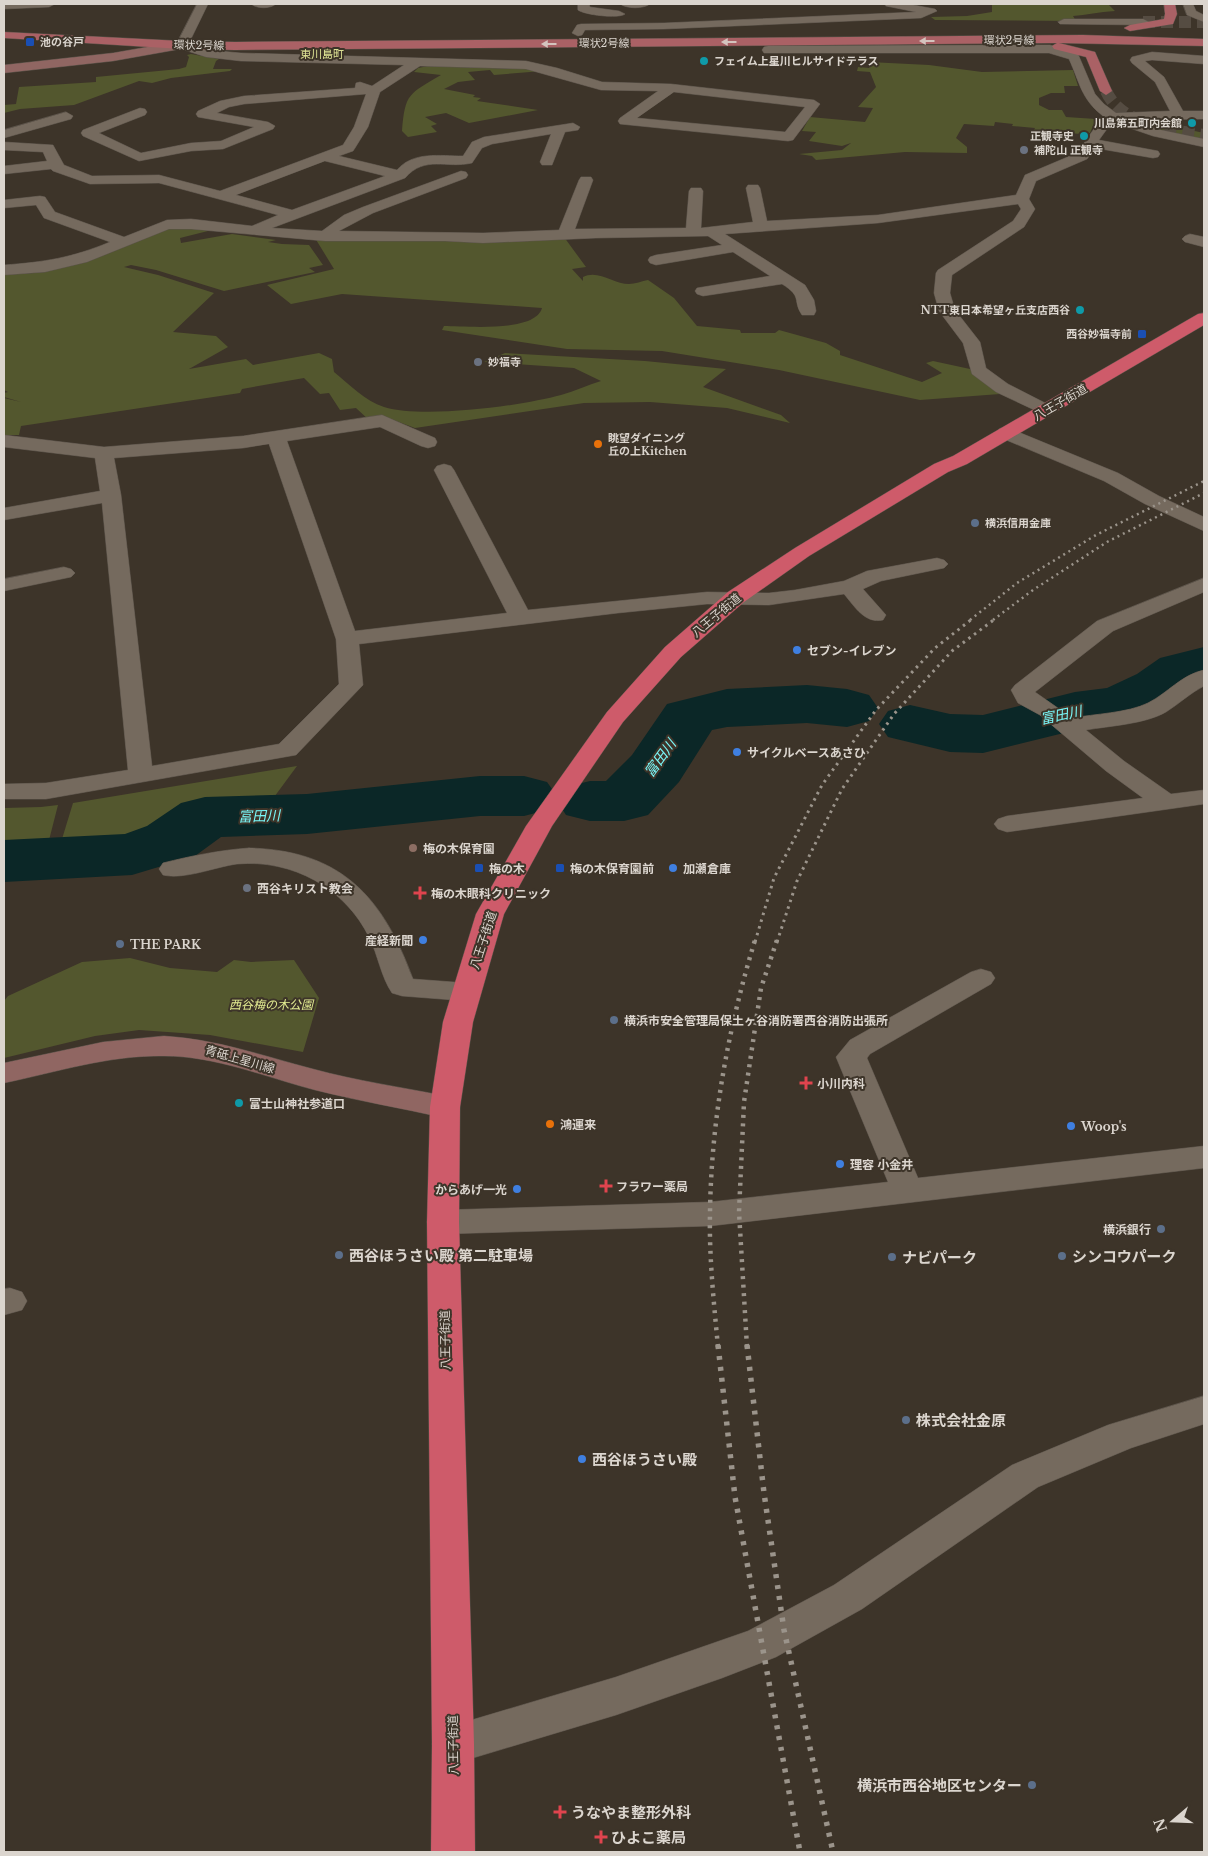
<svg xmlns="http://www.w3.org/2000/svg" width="1208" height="1856" font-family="'Libre Baskerville','Noto Sans JP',serif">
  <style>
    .green { fill: #53572e }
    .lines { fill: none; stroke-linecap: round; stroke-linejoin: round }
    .river { fill: #0b2727; fill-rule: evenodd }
    .street-tunnel { stroke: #554c42; stroke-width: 12; stroke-dasharray: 12 6; stroke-linecap: butt }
    .primary-tunnel { stroke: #554c42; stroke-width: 12; stroke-dasharray: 12 6; stroke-linecap: butt }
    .street-casing { stroke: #5b534a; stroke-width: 1 }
    .secondary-casing { stroke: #5b534a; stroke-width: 1 }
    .primary-casing { stroke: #5b534a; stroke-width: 1 }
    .highway-casing { stroke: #5b534a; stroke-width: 1 }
    .street { fill: #756a5e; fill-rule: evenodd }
    .secondary { fill: #906662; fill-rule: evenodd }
    .primary { fill: #aa6165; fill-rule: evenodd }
    .highway { fill: #ce5b6a; fill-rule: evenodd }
    .rail-far3 { stroke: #9b948b; stroke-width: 2.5; stroke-dasharray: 2 4; stroke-linecap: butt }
    .rail-far2 { stroke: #9b948b; stroke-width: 3; stroke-dasharray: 2.5 4.5; stroke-linecap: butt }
    .rail-far1 { stroke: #9b948b; stroke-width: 4.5; stroke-dasharray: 3 5.5; stroke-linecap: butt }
    .rail { stroke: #9b948b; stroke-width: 5.5; stroke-dasharray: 4 7; stroke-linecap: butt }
    .oneway { fill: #d4c4be }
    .transit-dot { fill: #1a4fb4; stroke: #3d3429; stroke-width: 2 }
    .culture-dot { fill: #0f9aa8; stroke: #3d3429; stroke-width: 2 }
    .worship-dot { fill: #6b7280; stroke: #3d3429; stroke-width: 2 }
    .food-dot { fill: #e8710a; stroke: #3d3429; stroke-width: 2 }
    .service-dot { fill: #5c6f8a; stroke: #3d3429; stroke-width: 2 }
    .shop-dot { fill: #3f7fe0; stroke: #3d3429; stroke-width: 2 }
    .education-dot { fill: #8d6e63; stroke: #3d3429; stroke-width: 2 }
    .health-dot { fill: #e0444e; stroke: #3d3429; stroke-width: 2 }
    .labels { text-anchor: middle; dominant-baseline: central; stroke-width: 4; stroke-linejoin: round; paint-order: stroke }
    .far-street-label { font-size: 11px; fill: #dbd5ce; stroke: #3d3429 }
    .far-poi-label { font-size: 11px; font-weight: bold; fill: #dbd5ce; stroke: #3d3429; text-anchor: start }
    .far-neighbourhood-label { font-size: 11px; fill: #dde294; stroke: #3d3429 }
    .street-label { font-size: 12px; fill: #dbd5ce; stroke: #3d3429 }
    .poi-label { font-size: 12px; font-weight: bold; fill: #dbd5ce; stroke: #3d3429; text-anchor: start }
    .park-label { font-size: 12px; font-style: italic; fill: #e2eb91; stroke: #3d3429 }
    .water-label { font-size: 14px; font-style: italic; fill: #79f8f9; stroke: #3d3429 }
    .near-poi-label { font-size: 15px; font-weight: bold; fill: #dbd5ce; stroke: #3d3429; text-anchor: start }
  </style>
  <rect width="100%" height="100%" fill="#3d3429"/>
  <path class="green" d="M992,4H1108L1115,11C1099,12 1086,15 1073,16L1076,21L935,20L931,17L967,16L992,12Z
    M191,54L219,59L216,61L213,69H232L230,71L171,78L152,83L139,81L74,105L20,109L4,113V105L16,104L19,87L96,82V77L179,69L186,67L189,57L187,55Z
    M869,62L929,65L982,72L1073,70L1078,86H1064L1065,93H1051L1039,98V105L1049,110H1062L1066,117L1096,119L1090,133L1081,132V134L1034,130L1035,128L1012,126L1013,124L995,122L994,126L964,124L956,138L967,147V153L905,152L816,160L812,156L799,154L842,150L851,143L842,146L809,141L816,132L802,131L810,117L865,122L873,108L858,107L876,87L870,72L857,71L858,67L869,68Z
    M428,66L530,69L543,71L494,75L490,70L468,72L475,80L458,82L444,89L475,95L473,97L481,98L477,101L538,110L469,123L446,113L425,117L437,124L431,126L437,132L408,137L402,131C405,93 409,94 441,75L414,72L418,68Z
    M1149,117L1176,127L1204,133V141L1177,136L1128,120Z
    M168,227L216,229L180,238L181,243L232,234L276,240L268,242L282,244L309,245L323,265L309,268L315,272L224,291L156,270L131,265L124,267L158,275L214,293L173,332L216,336L228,347L189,369L246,359L253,365L319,353L332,359L334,372C349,384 365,401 384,407C423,419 521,406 561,395C575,391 588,385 601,381L574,368L484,362L505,353L645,361L726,369L703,387L781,415L790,423L727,408L650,402L584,403L415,428L388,418L369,420L356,408L340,410L329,393L320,394L304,378L242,389L240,393L21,426L19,435H4V398L21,402L4,397V393L8,392L4,390V274L35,273Z
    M564,237L586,267L572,269L583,281V277C598,269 614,284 629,284C635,284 642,281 648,280L674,298L697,326L740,330L741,333H775L779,330L826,343L840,351V355L922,382L942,373L926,363L933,361L970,369L981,380L1000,394L920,400L779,370L662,351L567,349L442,330L444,326C465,326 535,333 542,308L342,294L291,304L267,285L334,269L315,238Z
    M297,766L269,804L254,805L248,801L199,811H186L139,844L125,837L62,839L73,803Z
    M58,805L47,848L119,845L127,852L4,857V808L41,807Z
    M130,958L170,968L217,972L234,960L251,962L294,960L319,998L303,1052L210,1035L139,1030L95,1036L4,1058V1001L8,996L82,962Z"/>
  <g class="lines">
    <path class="river" d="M1204,647V683L1181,700L1144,717L1076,730L983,753L950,752L888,737L879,724L888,711L910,705L950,714L983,715L1075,692L1107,688L1137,674L1160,658Z
      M807,685L847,689L869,695L878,708L869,721L847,727L807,723L727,727L712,730L679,782L648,815L624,821H590L566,815L557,801L566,787L590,781H606L632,755L667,704L727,689Z
      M480,776H524L547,782L557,796L547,810L524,816H480L307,834L221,837L195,856L132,875L4,882V840L125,834L147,826L181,803L205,797L307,794Z"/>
    <path class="street-tunnel" d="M1143,22H1203"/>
    <path class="primary-tunnel" d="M1106,91C1121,125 1172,130 1204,135"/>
    <defs>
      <path id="street" d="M4,4H55L49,7L4,9Z
        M197,4H208L189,43L208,50L241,53L526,61L557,68L602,82L671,84L814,100L820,104L793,140L788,141L620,124L618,121L620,118L658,91L601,90L526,69L420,66L380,92L368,127L355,148L353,151L339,156L397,170C413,151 440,156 463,156L472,142L484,137L573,123L580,127L578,130L565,132L552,165H542L540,162L551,134L492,144L482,148L472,163C446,169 425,155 405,178L272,228L322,231L344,215L363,207L461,171L466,172L468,175L466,178L373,213L339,231L483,233L559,230L579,180L581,177H591L593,180L575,229L686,228L689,191L691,188H701L703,191L701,228L753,222L746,188L748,185H758L760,188L767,221L878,215L1016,195L1025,175L1077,153L1103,116C1081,99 1080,83 1069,59L1049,53H764L762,50L764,47L768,46L1050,45L1078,54L1095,94L1104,104L1116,113L1170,111L1155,82L1132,63L1130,60L1132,57L1152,52L1204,56V64L1152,60L1145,61L1164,77L1183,111H1204V119L1131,120L1161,130L1204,139V147L1153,136L1112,122L1099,140L1158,151L1160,154L1158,157L1153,158L1095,148L1087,159L1036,181L1029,199L1035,209L1024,227L952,275L950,293L955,310L980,342L986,368L1008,384L1051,406L1054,410L1051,414L1045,415L996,392L972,374L963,343L939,311L934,293L936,273L938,270L1013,221L1021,209L1018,204L878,223L725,234L805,285L814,300L816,311L814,315H802C792,300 803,297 782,284L703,296L697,294L695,291L697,288L770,276L733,252L656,265L650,263L648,260L650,257L656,255L722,245L708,236L596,238L483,243L445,241H325L191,229H169L87,262L45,272L4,275V265C45,262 71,258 110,242L44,218L36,205L4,208V200L40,196L45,197L55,212L124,237L167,220L191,219L252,226L278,215L159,183L90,184L53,171L51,169L4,174V166L47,161L43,152L4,150V142L53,145L64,165L92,176L159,175L220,191L343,145L354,127L366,94L244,104L229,107L217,113L268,122L275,126L273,129L223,149L191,151L139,161L83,136L81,133L83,130L140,108L145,109L147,112L145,115L99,133L141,153L191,143L221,141L254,127L198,117L196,114L198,111L220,101L244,96L355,88L356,83L360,82L372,86L404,65L241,61L206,57L178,48L176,45ZM674,92L805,107L785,132L637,118ZM325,161L385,176L292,210L236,195Z
        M251,4H276C270,9 257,9 251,4Z
        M578,4H589L590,7L619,11L625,14C619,19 584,15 578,10Z
        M620,4H650C643,9 627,9 620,4Z
        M885,4H908L935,9L937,11L921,18L664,29L585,30L582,35L578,36L572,33L577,25L581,24L664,23L916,12L886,6Z
        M1183,4H1193L1196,11L1204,15V22L1187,15Z
        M1064,19H1143L1149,22L1143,25L1060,24L1058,22Z
        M66,112L73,116L71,119L4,138V130Z
        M1190,234L1204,237V247L1185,242L1182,239L1185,236Z
        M382,415L435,438L437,442L435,446L428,448L421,446L380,427L287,441L355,631L507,613L434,470L437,466L444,464L451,466L454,470L528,610L707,592L769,593L795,590L844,581L867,571L937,558L944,560L948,564L944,568L881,581L863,589L886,615L883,620C865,624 855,607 844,594L769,605L707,604L618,613L359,644L363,685L296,755L46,799H4V784L46,783L128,770L102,503L4,520V508L100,491L95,458L4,447V435L104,447L243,436ZM269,444L336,639L339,684L279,744L152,766L121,495L114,458L243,448Z
        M1006,427L1118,473L1159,496L1204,517V531L1145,504L1104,481L999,437L997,433L999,429Z
        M64,567L71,569L75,573L71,577L4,591V579Z
        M1204,578V592L1113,631L1035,692L1072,718C1094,714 1128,713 1148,703C1168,693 1181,675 1204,670V686C1190,693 1179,704 1166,712C1146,724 1109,726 1086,730L1124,761L1171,794L1204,790V804L1007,832L998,829L994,824L998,819L1007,816L1143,798L1106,771L1040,715L1018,703L1011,690L1015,685L1097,621Z
        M249,848C341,850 383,897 413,979L467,983L477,986L481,992L477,998L467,1001L402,996L392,993C381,977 378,955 369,937C345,888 292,859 237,864C215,867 184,880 163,875L159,869L163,863C191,856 220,850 249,848Z
        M981,969L991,972L995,978L991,984L870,1054L867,1058L918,1178L1204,1146V1168L710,1226L443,1234L431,1230L427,1222L431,1214L443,1210L710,1202L888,1182L836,1057L850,1040L971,972Z
        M10,1288L22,1292L27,1301L22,1310L4,1315V1289Z
        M1204,1396V1424L1131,1448L1038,1487L862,1609L776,1657L722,1678L616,1715L453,1764L438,1758L432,1744L438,1730L616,1677L748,1631L834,1585L1012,1465L1108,1425Z"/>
      <path id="secondary" d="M182,41L186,42L188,45L186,48L113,61L4,73V65L113,53Z
        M164,1036C216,1039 263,1056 313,1069C357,1081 401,1087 445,1096L456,1100L460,1107L456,1114L445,1118C402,1108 358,1101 315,1090C265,1077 216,1056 164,1056C109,1055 57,1072 4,1083V1063L103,1042Z"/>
      <path id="primary" d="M1164,4H1175L1177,14L1173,24L1130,31L1124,28L1130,25L1164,19L1165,14Z
        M4,32L182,41L235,42L1083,35L1204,39V46L1059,43L1095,52L1112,91L1106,95L1100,91L1086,57L1054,49L1052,46L1057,43L235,50L182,49L4,38Z"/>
      <path id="highway" d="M1204,313V325L967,464L948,472L809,556L744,602L681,657L623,722L552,826L504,914L473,1022L460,1107L459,1222L474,1744L475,1852H431L432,1744L427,1222L430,1107L443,1022L476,914L526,826L607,712L665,647L728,592L795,548L934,464L953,456L1198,314Z"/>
    </defs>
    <use href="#street" class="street-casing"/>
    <use href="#secondary" class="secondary-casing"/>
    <use href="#primary" class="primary-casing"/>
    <use href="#highway" class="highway-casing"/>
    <use href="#street" class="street"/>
    <use href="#secondary" class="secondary"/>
    <use href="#primary" class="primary"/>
    <use href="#highway" class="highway"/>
    <path class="rail-far3" d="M970,620L1017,583L1096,535L1204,481
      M993,620L1033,590L1107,542L1204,493"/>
    <path class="rail-far2" d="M755,942L774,878L822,785L876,710L935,648L972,619
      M777,942L797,881L842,789L894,714L952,651L995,619"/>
    <path class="rail-far1" d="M718,1347C714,1304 709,1257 710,1214C711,1121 728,1029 755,940
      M747,1347L739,1212L744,1102L761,988L777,940"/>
    <path class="rail" d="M718,1345L735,1497L800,1852
      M747,1345L764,1493L784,1630L833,1852"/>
  </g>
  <defs><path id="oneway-solid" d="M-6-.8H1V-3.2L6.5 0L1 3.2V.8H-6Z" transform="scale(1.25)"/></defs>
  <g class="oneway">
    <use href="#oneway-solid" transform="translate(927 41) rotate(180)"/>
    <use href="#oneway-solid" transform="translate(729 42) rotate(180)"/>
    <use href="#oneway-solid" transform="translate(549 44) rotate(180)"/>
  </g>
  <g class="transit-dot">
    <rect x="25" y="37" width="10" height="10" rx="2.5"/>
    <rect x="1137" y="329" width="10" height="10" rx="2.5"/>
    <rect x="474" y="863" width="10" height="10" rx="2.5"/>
    <rect x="555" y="863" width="10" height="10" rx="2.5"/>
  </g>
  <g class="culture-dot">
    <circle cx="704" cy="61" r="5"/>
    <circle cx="1192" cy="123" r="5"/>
    <circle cx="1084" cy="136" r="5"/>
    <circle cx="1080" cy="310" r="5"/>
    <circle cx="239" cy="1103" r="5"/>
  </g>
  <g class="worship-dot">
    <circle cx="1024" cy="150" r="5"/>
    <circle cx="478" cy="362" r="5"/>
    <circle cx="247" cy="888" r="5"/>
  </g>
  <g class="food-dot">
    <circle cx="598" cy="444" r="5"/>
    <circle cx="550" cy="1124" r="5"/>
  </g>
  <g class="service-dot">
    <circle cx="975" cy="523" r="5"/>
    <circle cx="120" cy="944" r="5"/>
    <circle cx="614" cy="1020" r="5"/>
    <circle cx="1161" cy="1229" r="5"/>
    <circle cx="339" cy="1255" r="5"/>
    <circle cx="1062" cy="1256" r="5"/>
    <circle cx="892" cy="1257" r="5"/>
    <circle cx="906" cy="1420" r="5"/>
    <circle cx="1032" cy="1785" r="5"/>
  </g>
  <g class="shop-dot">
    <circle cx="797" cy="650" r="5"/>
    <circle cx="737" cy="752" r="5"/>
    <circle cx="673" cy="868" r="5"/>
    <circle cx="423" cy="940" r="5"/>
    <circle cx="1071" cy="1126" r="5"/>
    <circle cx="840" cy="1164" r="5"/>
    <circle cx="517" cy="1189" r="5"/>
    <circle cx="582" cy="1459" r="5"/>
  </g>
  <circle class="education-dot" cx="413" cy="848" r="5"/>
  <g class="health-dot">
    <path d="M417.5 885.5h5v5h5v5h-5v5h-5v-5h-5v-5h5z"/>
    <path d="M803.5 1075.5h5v5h5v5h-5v5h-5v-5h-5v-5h5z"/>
    <path d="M603.5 1178.5h5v5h5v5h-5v5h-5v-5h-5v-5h5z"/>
    <path d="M557.5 1804.5h5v5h5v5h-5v5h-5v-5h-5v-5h5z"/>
    <path d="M598.5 1829.5h5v5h5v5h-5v5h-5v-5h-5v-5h5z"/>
  </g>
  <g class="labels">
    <g class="far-street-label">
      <text x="1009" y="40">環状2号線</text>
      <text x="604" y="43">環状2号線</text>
      <text transform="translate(199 45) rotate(1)">環状2号線</text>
    </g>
    <g class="far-poi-label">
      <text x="40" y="42">池の谷戸</text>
      <text x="714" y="61">フェイム上星川ヒルサイドテラス</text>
      <text x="1182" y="123" text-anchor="end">川島第五町内会館</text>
      <text x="1074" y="136" text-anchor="end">正観寺史</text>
      <text x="1034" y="150">補陀山 正観寺</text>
      <text x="1070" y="310" text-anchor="end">NTT東日本希望ヶ丘支店西谷</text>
      <text x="1132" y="334" text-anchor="end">西谷妙福寺前</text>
      <text x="488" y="362">妙福寺</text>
      <text x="608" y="438">眺望ダイニング<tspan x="608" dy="13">丘の上Kitchen</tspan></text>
      <text x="985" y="523">横浜信用金庫</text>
    </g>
    <g class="far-neighbourhood-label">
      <text x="322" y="54">東川島町</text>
    </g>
    <g class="street-label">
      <text transform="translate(1060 402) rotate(-30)">八王子街道</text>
      <text transform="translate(716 615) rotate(-40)">八王子街道</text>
      <text transform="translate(483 940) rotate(-72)">八王子街道</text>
      <text transform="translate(240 1059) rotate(16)">青砥上星川線</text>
      <text transform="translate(445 1340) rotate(-91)">八王子街道</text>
      <text transform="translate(453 1745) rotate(-91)">八王子街道</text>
    </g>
    <g class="poi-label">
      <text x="807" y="650">セブン-イレブン</text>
      <text x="747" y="752">サイクルベースあさひ</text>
      <text x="423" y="848">梅の木保育園</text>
      <text x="489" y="868">梅の木</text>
      <text x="570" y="868">梅の木保育園前</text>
      <text x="683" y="868">加瀬倉庫</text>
      <text x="257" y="888">西谷キリスト教会</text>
      <text x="431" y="893">梅の木眼科クリニック</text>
      <text x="413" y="940" text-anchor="end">産経新聞</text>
      <text x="130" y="944">THE PARK</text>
      <text x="624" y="1020">横浜市安全管理局保土ヶ谷消防署西谷消防出張所</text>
      <text x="817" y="1083">小川内科</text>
      <text x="249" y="1103">富士山神社参道口</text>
      <text x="560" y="1124">鴻運来</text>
      <text x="1081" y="1126">Woop's</text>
      <text x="850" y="1164">理容 小金井</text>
      <text x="616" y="1186">フラワー薬局</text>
      <text x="507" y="1189" text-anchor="end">からあげ一光</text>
      <text x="1151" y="1229" text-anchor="end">横浜銀行</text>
    </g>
    <g class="park-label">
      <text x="271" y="1004">西谷梅の木公園</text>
    </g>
    <g class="water-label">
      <text transform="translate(1061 715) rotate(-12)">富田川</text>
      <text transform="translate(660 758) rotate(-54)">富田川</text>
      <text transform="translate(259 816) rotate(-2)">富田川</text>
    </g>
    <g class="near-poi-label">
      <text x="349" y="1255">西谷ほうさい殿 第二駐車場</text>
      <text x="1072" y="1256">シンコウパーク</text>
      <text x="902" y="1257">ナビパーク</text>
      <text x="916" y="1420">株式会社金原</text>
      <text x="592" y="1459">西谷ほうさい殿</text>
      <text x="1022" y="1785" text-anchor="end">横浜市西谷地区センター</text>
      <text x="571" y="1812">うなやま整形外科</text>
      <text x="611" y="1837">ひよこ薬局</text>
    </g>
  </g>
  <rect width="1208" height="1856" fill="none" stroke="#dbd5ce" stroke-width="10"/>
  <g transform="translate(1173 1821) rotate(251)" stroke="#3d3429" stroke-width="4" paint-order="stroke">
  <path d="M0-4L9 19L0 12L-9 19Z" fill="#dbd5ce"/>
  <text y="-8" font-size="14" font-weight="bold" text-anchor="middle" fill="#dbd5ce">N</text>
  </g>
</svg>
